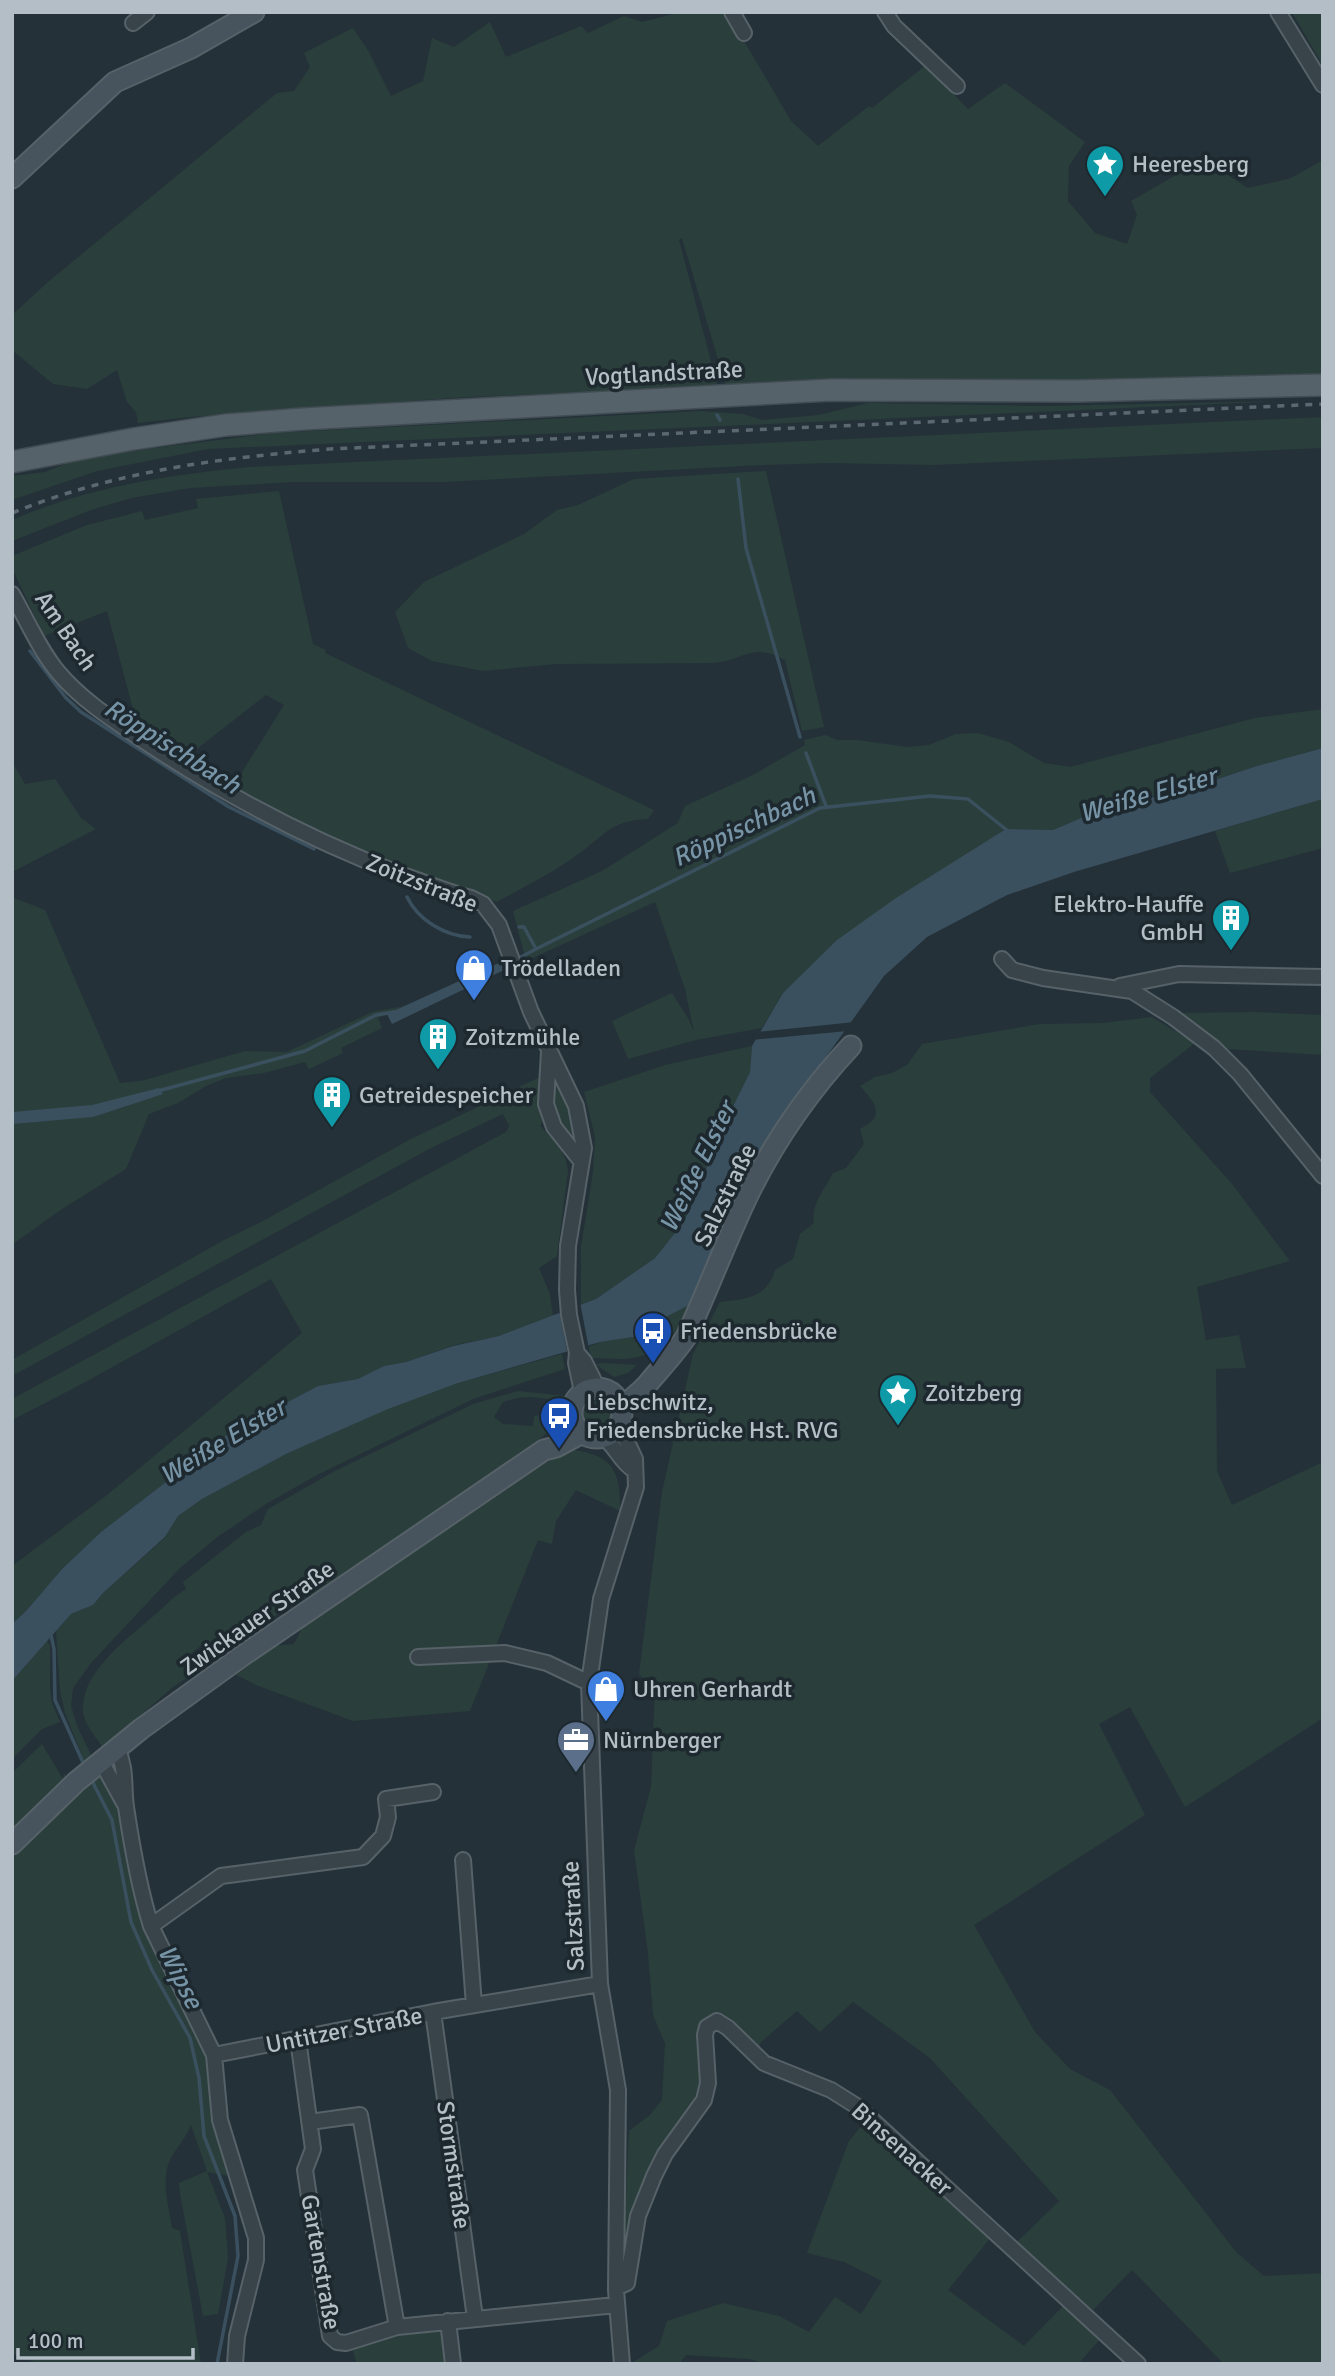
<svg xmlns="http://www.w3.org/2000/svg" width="1335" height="2376" font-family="Signika,sans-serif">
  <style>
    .green { fill: #2a3f3b }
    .water { fill: #3a505f }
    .pier { fill: #253139 }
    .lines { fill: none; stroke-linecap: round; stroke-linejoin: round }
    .stream { stroke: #3a505f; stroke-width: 3.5 }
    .street-casing { stroke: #566168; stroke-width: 18 }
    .secondary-casing { stroke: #566168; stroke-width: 23 }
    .primary-casing { stroke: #414c53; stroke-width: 24 }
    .street { stroke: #38434a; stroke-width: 14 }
    .secondary { stroke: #47535d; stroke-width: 19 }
    .primary { stroke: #56626a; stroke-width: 21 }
    .rail { stroke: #5b6871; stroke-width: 3.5; stroke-dasharray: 7 7; stroke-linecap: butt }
    .labels { text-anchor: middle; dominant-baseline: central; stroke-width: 7; stroke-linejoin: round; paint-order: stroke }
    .poi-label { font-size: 24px; fill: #b4bec6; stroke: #1d282f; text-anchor: start }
    .street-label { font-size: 24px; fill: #b4bec6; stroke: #1d282f }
    .water-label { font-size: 26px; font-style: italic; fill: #7794a6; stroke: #1d282f }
  </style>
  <rect width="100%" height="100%" fill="#253139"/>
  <path class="green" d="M682,12H727L791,121L818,146L869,106L872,108L926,65L968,109L1005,83L1085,142L1069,166L1068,201L1095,233L1127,244L1137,215L1131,201L1195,164L1223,172L1248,188L1291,178L1323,160V378L732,387L725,383L682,238L679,240L717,384L709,387L466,397L190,417L138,423L136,412L127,402L117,370L87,389L53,384L12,350V315L48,282L277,93L294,91L310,67L304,53L353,28L369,52L391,96L423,81L432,38L454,47L490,22L506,57L581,26L588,33L624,16L642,22Z
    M1292,12H1320L1323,18V66Z
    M1283,401L208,449L97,471L12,500V476L45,472L83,457L273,433L701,411L743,414L762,420L818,415L868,403L1046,406Z
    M1323,417V448L933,465L831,463L762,465L444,482H294L190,488L132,498L91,510L12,541V520C88,487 168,475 249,467Z
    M766,471L824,727L802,731L785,660C752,642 745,660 714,663L555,664L483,671L432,661L408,648L395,612L424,582L524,534L557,510L578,505L634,479Z
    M279,491L313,644L326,650L325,652L327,654L654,810L648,819C609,821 607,834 577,855C552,873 524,887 497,902L348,847L277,813L232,788L284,705L266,695L184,759L138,728L107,611L44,636L12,568V556L87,525L142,511L145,520L198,508L196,499Z
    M1323,709V748L1257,766L1188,788L1100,810L1053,830L1006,829L783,993L762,1028L696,1040L628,1059L612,1021L672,993L688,1018L694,1032L685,989L655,902L526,961L513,911L602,871L678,823L685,806L753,775L805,745L804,740L825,735L837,740H857L907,747L929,745L956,734L978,733L1009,742L1044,763L1070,767L1255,718Z
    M12,762L25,784L55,779L81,818L96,829L12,872Z
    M1323,799V848L1230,873L1215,831Z
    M14,898L45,910L120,1083L141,1081L245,1051L287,1052L372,1012L405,1006L378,1018L382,1028L341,1048L343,1053L309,1069L305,1062L264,1073L226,1078L206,1086L178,1103L149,1114L126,1169L59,1211L12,1245V900Z
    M1255,1012L1323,1015V1055L1227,1049L1177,1013Z
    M1152,1017L1195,1043L1150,1078V1092L1232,1184L1290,1261L1197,1287L1206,1340L1239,1335L1246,1368L1216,1369L1217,1471L1232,1505L1323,1462V1718L1185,1807L1130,1707L1099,1724L1145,1815L974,1925L1035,2032L1070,2069L1110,2090L1237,2253L1264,2276L1323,2273V2364H1224L1132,2270L1093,2310L1015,2244L1059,2201L930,2058L853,2002L820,2032L797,2011L761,2042L756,2054L708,2019L706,2092L654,2181L624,2241L629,2131L650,2115L662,2100L665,2043L653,2015L648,1953L634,1850L651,1787L655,1689L639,1674L662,1492L693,1354L720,1302C746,1299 767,1298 775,1270L793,1259L800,1234L814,1223C810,1205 825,1189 833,1173L846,1168L864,1144L860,1129C887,1115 875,1103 860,1086L875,1077L892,1073L907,1065L922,1044L1040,1024L1102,1023Z
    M752,1046L750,1072L714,1145L698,1193L683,1223L655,1258L596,1299L581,1305V1247L593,1172L595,1137L584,1092L665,1065Z
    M542,1076L540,1111L543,1121L540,1126C554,1140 566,1151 568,1171L557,1256L539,1268L550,1294L553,1316L499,1336L454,1345L406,1362L384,1366L359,1379L318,1386L231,1432L101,1532L62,1569L26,1611L12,1624V1566L107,1495L302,1333L271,1279L80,1385L12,1420V1399L506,1132L509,1126L503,1114L431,1148L12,1376V1360L224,1240L261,1222L409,1140Z
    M554,1076L569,1097L578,1148L556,1118L551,1106Z
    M693,1303C680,1329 663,1354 632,1358C619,1360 606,1358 592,1358L588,1347L600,1342L640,1336L668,1316Z
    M562,1354L565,1369L473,1399L317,1475L266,1504L216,1538L180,1568L91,1663L73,1688L71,1706L78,1728L92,1757L85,1763L65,1713L60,1691L56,1631L71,1614L93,1605L103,1593L165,1538L178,1516L202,1499L288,1453L387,1409L458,1383Z
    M603,1363L637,1365L628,1373L614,1377L595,1364Z
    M518,1391L565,1396L563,1404C540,1396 526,1394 503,1402L494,1417L503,1424L533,1426L534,1416L559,1413L554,1422L555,1427L498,1472L314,1599L309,1593L216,1656L204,1643L187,1657L194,1673L173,1687L103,1748C96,1737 83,1723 83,1710C81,1671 131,1636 157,1613C166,1605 175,1595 186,1589L183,1582L246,1532L261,1525L268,1509L335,1471L473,1404Z
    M583 1413a15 15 0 1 1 30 0a15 15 0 1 1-30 0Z
    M567,1449C611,1454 621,1468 620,1511L576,1490L556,1521L552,1544L538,1540L470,1711L353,1721L256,1685L236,1675L274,1646L294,1644L303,1626L460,1519Z
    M47,1641L50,1645V1689L52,1703L60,1722L42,1729L12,1759V1681Z
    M42,1744L63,1779L64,1773L67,1777L65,1785L12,1835V1773Z
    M104,1772L123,1805L144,1920L203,2040L217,2133L235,2177L207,2172L225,2218L228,2258L218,2314L203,2316L180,2194L179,2183L207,2171L191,2125C186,2139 173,2150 168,2165C162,2184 169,2208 172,2228L180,2231L201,2364H39L12,2353V1852L80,1789L83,1792Z
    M866,2120L992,2236L948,2290L1024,2346L1065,2304L1102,2337L1078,2364H765L750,2359L686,2355L679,2364H630L659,2346L667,2321L723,2303L779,2316L809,2332L835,2297L861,2314L882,2281L844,2262L807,2253L849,2141Z
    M443,2328L448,2364H357L351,2345L402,2332Z"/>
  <path class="water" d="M1323,748V799L1074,872L1007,895L927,937L884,976L770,1135L693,1303L668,1316L640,1336L600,1342L458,1383L388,1409L288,1453L202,1499L178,1516L165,1537L103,1593L93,1605L71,1614L12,1681V1624L26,1611L62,1569L101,1532L231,1432L318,1386L358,1379L384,1366L406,1362L453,1346L499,1336L596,1299L655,1258L683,1223L698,1193L714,1145L750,1072L752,1046L783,993L837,940L896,898L1006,829L1053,830L1100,810L1187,789L1257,766Z
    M501,962L504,970L392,1024L387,1014Z
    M159,1088L163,1094L93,1117L12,1124V1112L92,1105Z"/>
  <path class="pier" d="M855,1022L848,1031L751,1040L756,1032Z
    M580,1302L589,1349L568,1356L559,1310Z"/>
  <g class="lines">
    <path class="stream" d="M717,415L720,420
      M738,479L746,548L800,737
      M30,651L66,698L81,712L229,807L314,849
      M806,753L826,806
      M407,897C418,920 445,936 470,937
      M519,927H524L536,949L820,808L930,796L968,799L1008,831
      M517,959L536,949
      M158,1091L305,1051L376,1015L394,1012
      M51,1635L54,1649L55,1700L85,1767
      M90,1777L112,1820L131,1922L152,1970L190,2038L199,2078L204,2136L235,2216L238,2256L217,2364"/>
    <defs>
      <path id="street" d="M732,12L744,33
        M885,12L894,26L957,86
        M1278,12L1323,85
        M133,23L147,12
        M12,594C27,620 39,649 58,672C83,702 118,723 150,745C229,797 312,841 400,874C424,882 447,892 471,898L483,904L499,925L531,1012L576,1106L584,1148L568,1246L567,1290L569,1315L577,1353L576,1363L581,1387L580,1395
        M1002,959L1012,970L1043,978L1132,991L1173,1017L1214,1048L1240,1074L1323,1176
        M1120,986L1179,974L1323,977
        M549,1052L546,1104L554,1127L581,1161
        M577,1353L584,1361L598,1389
        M620,1420L622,1431L635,1459L636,1487L601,1599L589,1683L600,1984L618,2090L616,2290L622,2364
        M603,1437C616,1446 620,1462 634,1470
        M418,1657L505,1653L547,1663L589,1683
        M117,1748C127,1770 123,1785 126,1807C132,1847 139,1888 151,1926L214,2055L220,2120L256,2238V2260L237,2336L235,2364
        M101,1761L124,1803
        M463,1860L474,2005
        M151,1926L221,1876L363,1857L383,1836L388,1817L386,1799L433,1792
        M433,2012L475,2318
        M298,2039L313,2149L305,2170L330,2336L337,2342L346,2343L397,2327L616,2305
        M214,2055L433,2012L600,1984
        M310,2122L360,2115L397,2327
        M616,2288L627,2283L638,2216L654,2176L665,2154L704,2100L708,2083L705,2035L707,2027L717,2021L728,2028L764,2063L831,2090L858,2107L1138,2364
        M448,2321L453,2364"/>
      <path id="secondary" d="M12,178L115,82L191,48L254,12
        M572 1413a25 25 0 1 1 50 0a25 25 0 1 1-50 0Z
        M621,1410C629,1399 642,1392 650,1381C662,1367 675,1353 686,1337C708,1290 726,1241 748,1195C775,1140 810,1090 851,1046
        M12,1844L76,1782L141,1729L242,1656L544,1450L556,1447L582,1433"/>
      <path id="primary" d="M12,462L133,439L226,425L303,419L830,390L1077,391L1323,385"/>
    </defs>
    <use href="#street" class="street-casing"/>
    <use href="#secondary" class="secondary-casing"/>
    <use href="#primary" class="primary-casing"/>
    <use href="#street" class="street"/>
    <use href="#secondary" class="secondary"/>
    <use href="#primary" class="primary"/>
    <path class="rail" d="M12,513C116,471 219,458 330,449L1323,404"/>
  </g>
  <defs>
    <symbol id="sight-pin" viewBox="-11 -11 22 30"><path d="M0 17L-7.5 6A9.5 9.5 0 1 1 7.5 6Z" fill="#0f9aa8" stroke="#1d282f"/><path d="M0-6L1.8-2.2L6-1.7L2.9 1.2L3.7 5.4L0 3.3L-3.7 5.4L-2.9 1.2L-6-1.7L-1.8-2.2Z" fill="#fff"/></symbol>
    <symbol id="building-pin" viewBox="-11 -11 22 30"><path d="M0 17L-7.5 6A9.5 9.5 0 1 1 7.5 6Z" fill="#0f9aa8" stroke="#1d282f"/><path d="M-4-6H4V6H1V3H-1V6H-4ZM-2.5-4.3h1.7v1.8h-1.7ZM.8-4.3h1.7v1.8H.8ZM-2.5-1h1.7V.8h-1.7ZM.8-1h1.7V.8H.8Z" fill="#fff"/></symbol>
    <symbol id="shop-pin" viewBox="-11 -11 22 30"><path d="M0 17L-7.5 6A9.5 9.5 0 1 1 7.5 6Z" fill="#3f7fe0" stroke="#1d282f"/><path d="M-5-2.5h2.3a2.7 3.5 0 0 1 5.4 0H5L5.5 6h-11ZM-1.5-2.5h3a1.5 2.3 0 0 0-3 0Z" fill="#fff"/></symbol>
    <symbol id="bus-pin" viewBox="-11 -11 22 30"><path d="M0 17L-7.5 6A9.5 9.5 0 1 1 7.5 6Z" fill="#1a4fb4" stroke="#1d282f"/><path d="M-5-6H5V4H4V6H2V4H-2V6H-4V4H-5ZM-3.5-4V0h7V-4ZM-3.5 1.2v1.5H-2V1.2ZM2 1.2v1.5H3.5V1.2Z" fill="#fff"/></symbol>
    <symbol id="office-pin" viewBox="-11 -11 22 30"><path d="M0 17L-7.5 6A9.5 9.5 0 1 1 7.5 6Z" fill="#5c6f8a" stroke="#1d282f"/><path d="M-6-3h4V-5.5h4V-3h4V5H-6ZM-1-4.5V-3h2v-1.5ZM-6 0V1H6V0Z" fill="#fff"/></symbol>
  </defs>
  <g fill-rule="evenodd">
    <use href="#sight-pin" x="1083" y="142" width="44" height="60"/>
    <use href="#building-pin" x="1209" y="896" width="44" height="60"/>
    <use href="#shop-pin" x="452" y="946" width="44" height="60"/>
    <use href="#building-pin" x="416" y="1015" width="44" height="60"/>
    <use href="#building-pin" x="310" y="1073" width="44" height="60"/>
    <use href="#bus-pin" x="631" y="1309" width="44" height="60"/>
    <use href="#sight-pin" x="876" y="1371" width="44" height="60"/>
    <use href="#bus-pin" x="537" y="1394" width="44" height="60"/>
    <use href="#shop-pin" x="584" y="1667" width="44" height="60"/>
    <use href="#office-pin" x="554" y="1718" width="44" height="60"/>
  </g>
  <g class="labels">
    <g class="poi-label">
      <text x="1132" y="164">Heeresberg</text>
      <text x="1204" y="904" text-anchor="end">Elektro-Hauffe<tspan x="1204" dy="28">GmbH</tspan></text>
      <text x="501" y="968">Trödelladen</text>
      <text x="465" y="1037">Zoitzmühle</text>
      <text x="359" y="1095">Getreidespeicher</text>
      <text x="680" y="1331">Friedensbrücke</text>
      <text x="925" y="1393">Zoitzberg</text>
      <text x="586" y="1402">Liebschwitz,<tspan x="586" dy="28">Friedensbrücke Hst. RVG</tspan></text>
      <text x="633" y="1689">Uhren Gerhardt</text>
      <text x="603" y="1740">Nürnberger</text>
    </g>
    <g class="street-label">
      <text transform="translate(664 373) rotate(-3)">Vogtlandstraße</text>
      <text transform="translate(66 631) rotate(56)">Am Bach</text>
      <text transform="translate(422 883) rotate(22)">Zoitzstraße</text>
      <text transform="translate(725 1195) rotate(-64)">Salzstraße</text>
      <text transform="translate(257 1618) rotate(-35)">Zwickauer Straße</text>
      <text transform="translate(573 1916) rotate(-93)">Salzstraße</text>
      <text transform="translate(344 2030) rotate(-11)">Untitzer Straße</text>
      <text transform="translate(902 2149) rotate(42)">Binsenacker</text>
      <text transform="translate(454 2165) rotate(82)">Stormstraße</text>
      <text transform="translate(321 2262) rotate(80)">Gartenstraße</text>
    </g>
    <g class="water-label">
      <text transform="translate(172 747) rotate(32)">Röppischbach</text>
      <text transform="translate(1148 795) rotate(-16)">Weiße Elster</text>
      <text transform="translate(744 827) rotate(-25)">Röppischbach</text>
      <text transform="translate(698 1167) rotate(-64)">Weiße Elster</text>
      <text transform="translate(223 1442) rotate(-31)">Weiße Elster</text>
      <text transform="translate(180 1977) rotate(63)">Wipse</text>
    </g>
  </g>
  <rect width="1335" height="2376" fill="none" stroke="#b4bec6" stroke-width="28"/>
  <path d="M18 2348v10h175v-10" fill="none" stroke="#b4bec6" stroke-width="3.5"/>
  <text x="28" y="2348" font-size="21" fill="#b4bec6" stroke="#1d282f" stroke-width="5" paint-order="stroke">100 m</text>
</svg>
